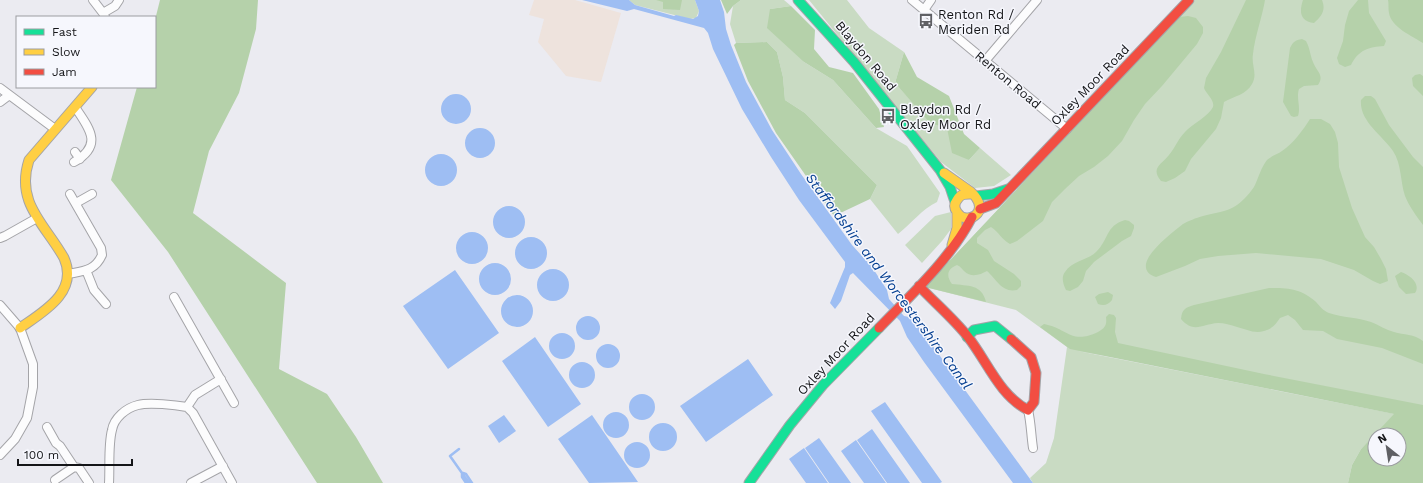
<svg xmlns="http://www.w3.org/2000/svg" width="1423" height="483" font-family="'Work Sans',sans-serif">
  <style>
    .commercial { fill: #eee3dd }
    .green { fill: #c9dbc3 }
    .forest { fill: #b5d1aa; fill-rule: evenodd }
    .water { fill: #9ebef3 }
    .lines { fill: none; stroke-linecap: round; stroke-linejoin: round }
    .stream { stroke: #9ebef3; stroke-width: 2.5 }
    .street-casing { stroke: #a4a4a8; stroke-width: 10 }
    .fast-casing { stroke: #a4a4a8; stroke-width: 11 }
    .slow-casing { stroke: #a4a4a8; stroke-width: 11 }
    .jam-casing { stroke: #a4a4a8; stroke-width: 11 }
    .street { stroke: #fcfcfd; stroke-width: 8 }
    .fast { stroke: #16e098; stroke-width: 9 }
    .slow { stroke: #ffcf43; stroke-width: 9 }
    .jam { stroke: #f24e42; stroke-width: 9 }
    .labels { text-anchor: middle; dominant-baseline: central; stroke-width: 3; stroke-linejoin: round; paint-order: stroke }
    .poi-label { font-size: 13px; fill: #141518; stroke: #f6f7fd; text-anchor: start }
    .street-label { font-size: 13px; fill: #141518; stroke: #f6f7fd }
    .water-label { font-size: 14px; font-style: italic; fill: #053f91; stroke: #f6f7fd }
  </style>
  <rect width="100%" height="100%" fill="#ebebf1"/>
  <path class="commercial" d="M534,0H575L621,13L601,82L566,76L538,42L544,19L529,15Z"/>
  <path class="green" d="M629,0H695L699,11L696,18L690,19L635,5Z
    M741,0H784L791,6L770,9L804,62L833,80L876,128L907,146L940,193L937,202C922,209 911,224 898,234L870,199L877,185L805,113L785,100L783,77L777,52L767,42L736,43L730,24L733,6Z
    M809,0H847L869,28L904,52L895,83L930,122L947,128L969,160L980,148L1011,175L994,186L975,188L941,162Z
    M1195,0H1423V411L1078,351L1395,414L1361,449L1352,465L1348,483H1033L1030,478L1046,463L1054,438L1067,347L1016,310L925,287Z
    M951,212V229L942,241L922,263L905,245L935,216Z"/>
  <path class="forest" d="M160,0H258L256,29L239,93L209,151L193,213L286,283L279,369L327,394L356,437L383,483H317L168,252L111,180L137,87H155V20Z
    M656,0H682L680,10L663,9V2Z
    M721,0H741L733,6L727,14Z
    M1246,0H1265C1262,18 1255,36 1253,54C1251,65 1258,74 1252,84C1246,95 1234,96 1224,102L1221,118L1216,129L1191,159L1185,171L1175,178L1166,182L1161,181C1150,168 1162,164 1169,155C1175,148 1178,139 1185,132C1192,124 1209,116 1213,107C1215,100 1206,94 1204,88L1206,78L1221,52Z
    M1303,0H1322C1326,10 1322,16 1314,23C1300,21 1299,12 1303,0Z
    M1358,0H1368L1369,13L1386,41L1384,46C1369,47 1358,50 1351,65L1345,67L1339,64L1337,58L1343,41L1345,25L1349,11Z
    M1388,0H1423V43C1412,36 1391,27 1389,13C1388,9 1389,5 1388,0Z
    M791,6L815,30L814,49L829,67L853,73L879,109L884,127L876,128L833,80L804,62L767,28L770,9Z
    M1188,16L1196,18L1203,27V33L1197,44L1162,86L1145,104L1134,120L1122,141L1108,156L1094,167L1079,176L1065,189L1052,202L1043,221L1017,241L1010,244C1002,240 999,232 991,227L985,230L977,238V243L988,250L994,261L1014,274L1021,281V286L1017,290C1002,293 997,280 987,271C980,275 971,278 964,271C961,268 961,267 957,265C947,269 946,276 952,284C968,286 982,284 986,302L925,287L1179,17Z
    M1302,39L1306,41C1310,48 1310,55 1313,62C1316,71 1325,75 1318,85L1304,86L1299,89C1296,99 1301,106 1298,116L1294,117L1291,116L1283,102L1290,48C1293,42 1295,40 1302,39Z
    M767,42L777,52L783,77L785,100L805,113L877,185L870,199L834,216L776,133L748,81L734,45L736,43Z
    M904,52L917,77L949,96L964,134L980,148L969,160L952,153L947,128L930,123L895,83Z
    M1420,74L1423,76V96L1413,86L1412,78L1415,75Z
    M1365,96H1371L1375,99L1389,125L1413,157L1423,167V225C1417,217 1409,206 1405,196C1400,181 1402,165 1393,151C1382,135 1359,121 1361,100Z
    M1310,119H1321L1330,124L1335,132L1338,143L1339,167L1352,208L1365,237L1374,247L1381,259L1386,269L1388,281L1380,284L1373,281L1354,270L1321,259L1256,253L1218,256L1200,259L1185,266L1156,277C1149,275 1145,271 1146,264C1148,251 1173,232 1183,224C1188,221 1196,218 1203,216C1213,213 1228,212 1237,205C1243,201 1252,191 1255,185C1259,176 1261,168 1267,160C1271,156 1278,154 1282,151C1293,144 1303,130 1310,119Z
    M1125,220L1129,221L1134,225V228L1131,236L1122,241L1094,262L1086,271L1083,281L1078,287L1070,291L1066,290C1063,284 1061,277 1065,272C1072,261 1088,260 1096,252C1109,240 1105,226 1125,220Z
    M1401,272C1410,275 1421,284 1415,293L1406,294L1399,287L1395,276Z
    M1269,288C1288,288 1299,288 1315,301C1319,305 1323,311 1329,313C1343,318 1357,317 1371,322C1379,325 1386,330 1394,332C1404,335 1414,334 1423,341V364L1382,348L1337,339L1323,331L1303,330L1295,320L1288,315L1280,318C1276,324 1272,329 1264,331C1254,334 1246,329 1237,327C1231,325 1224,323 1218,323C1202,324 1194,334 1181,319C1182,309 1185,308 1194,305Z
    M1108,292L1113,295L1112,300C1108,305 1104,306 1098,304L1095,297L1099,294Z
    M1109,314L1114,315L1116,318L1115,332L1118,343L1264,374L1423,405V483H1348L1352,465L1361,449L1394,414L1070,349L1040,327L1044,324C1067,328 1071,345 1098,332C1105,328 1107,325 1106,317ZM1375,435H1399V459H1375Z"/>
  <path class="water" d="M582,0H629L635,5L674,16L676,15L693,19L698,16L699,11L695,0H720L724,12L726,29L731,45L746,82L772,130L801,174L852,245L872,267L887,290L889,299L904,316L909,317L913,319L1033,483H1013L924,362L907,337L900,321L853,273L850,275L841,301L835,309L830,303L845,267V262L799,200L771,157L742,109L713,49L708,33L704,28L634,9L627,11Z
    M441 109a15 15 0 1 1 30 0a15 15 0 1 1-30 0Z
    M465 143a15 15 0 1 1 30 0a15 15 0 1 1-30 0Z
    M425 170a16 16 0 1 1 32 0a16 16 0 1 1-32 0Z
    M493 222a16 16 0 1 1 32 0a16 16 0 1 1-32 0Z
    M456 248a16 16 0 1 1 32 0a16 16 0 1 1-32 0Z
    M515 253a16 16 0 1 1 32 0a16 16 0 1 1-32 0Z
    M479 279a16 16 0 1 1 32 0a16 16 0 1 1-32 0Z
    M537 285a16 16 0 1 1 32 0a16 16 0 1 1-32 0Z
    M455,270L499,333L448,369L403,306Z
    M501 311a16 16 0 1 1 32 0a16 16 0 1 1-32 0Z
    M576 328a12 12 0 1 1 24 0a12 12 0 1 1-24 0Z
    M549 346a13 13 0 1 1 26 0a13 13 0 1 1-26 0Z
    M535,337L581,404L548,427L502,361Z
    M596 356a12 12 0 1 1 24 0a12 12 0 1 1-24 0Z
    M748,359L773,395L706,442L680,406Z
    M569 375a13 13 0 1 1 26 0a13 13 0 1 1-26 0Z
    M629 407a13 13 0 1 1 26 0a13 13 0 1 1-26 0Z
    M885,402L942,482L940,483H922L871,411Z
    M603 425a13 13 0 1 1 26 0a13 13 0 1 1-26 0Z
    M504,415L516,431L499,443L488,426Z
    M592,415L638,482L589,483L558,439Z
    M649 437a14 14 0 1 1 28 0a14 14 0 1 1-28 0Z
    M872,429L910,483H887L857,440Z
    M819,438L851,483H829L805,448Z
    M856,440L886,483H864L841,451Z
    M624 455a13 13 0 1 1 26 0a13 13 0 1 1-26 0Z
    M804,448L828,483H806L789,459Z"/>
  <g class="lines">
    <path class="stream" d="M459,449L450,456L469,483
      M463,473L466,474L472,483
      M462,474V477L466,483"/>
    <defs>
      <path id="street" d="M93,0L103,13L105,17
        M912,0L1067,129
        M924,10L931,0
        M103,13L115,6L119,0
        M985,61L1037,0
        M0,88L55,129
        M0,102L8,96
        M75,152L80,159
        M74,162C104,145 89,128 75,107
        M76,203L92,194
        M0,238L5,236L37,218
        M86,270L94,290L106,304
        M68,274C83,271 95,271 102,255L101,248L70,194
        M174,297L234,403
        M0,305L20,328L33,364V387L27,418L15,439L0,455
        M187,407L195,395L221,379
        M1028,410C1031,422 1031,435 1033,448
        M47,427L56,443L60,446L74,467L79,468L89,483
        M55,480L74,467
        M109,483C110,467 108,445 112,430C114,418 126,408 138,405C149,402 176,405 187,407L193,413L232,483
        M191,483L223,466"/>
      <path id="fast" d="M798,0L854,62L940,170L950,187L955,202
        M976,196L993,194L1008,189
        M967,337L974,330L995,326L1011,339
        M749,483L790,425L823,385L879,328"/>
      <path id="slow" d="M944,173L971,192C993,212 966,227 957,212C954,208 954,204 957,200C961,193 966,194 973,194
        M952,245L957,228V213
        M20,328C43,312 79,292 64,258C45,224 15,203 29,160L92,87"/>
      <path id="jam" d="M980,209L996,203L1189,0
        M919,286C935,303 954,319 968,337C987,361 999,395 1028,410L1034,402L1036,373L1031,357L1011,339
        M879,328C911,295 951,258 972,217"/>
    </defs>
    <use href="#street" class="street-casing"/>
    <use href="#fast" class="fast-casing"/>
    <use href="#slow" class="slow-casing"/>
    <use href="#jam" class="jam-casing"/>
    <use href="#street" class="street"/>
    <use href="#fast" class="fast"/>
    <use href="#slow" class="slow"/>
    <use href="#jam" class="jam"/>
  </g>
  <defs>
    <symbol id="bus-bare" viewBox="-9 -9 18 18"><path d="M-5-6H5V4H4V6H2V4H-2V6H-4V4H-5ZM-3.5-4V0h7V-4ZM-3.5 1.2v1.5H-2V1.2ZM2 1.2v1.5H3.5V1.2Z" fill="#5f6064" stroke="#f6f7fd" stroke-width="2.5" paint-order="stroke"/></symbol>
  </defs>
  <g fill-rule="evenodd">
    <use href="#bus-bare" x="915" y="10" width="22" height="22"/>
    <use href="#bus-bare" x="877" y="105" width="22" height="22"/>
  </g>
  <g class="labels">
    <g class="poi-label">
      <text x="938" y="14">Renton Rd /<tspan x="938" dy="15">Meriden Rd</tspan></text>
      <text x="900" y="109">Blaydon Rd /<tspan x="900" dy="15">Oxley Moor Rd</tspan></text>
    </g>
    <g class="street-label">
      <text transform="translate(866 56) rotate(50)">Blaydon Road</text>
      <text transform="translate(1008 80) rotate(40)">Renton Road</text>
      <text transform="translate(1090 85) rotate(-46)">Oxley Moor Road</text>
      <text transform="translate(836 354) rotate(-47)">Oxley Moor Road</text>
    </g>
    <g class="water-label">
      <text transform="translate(889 281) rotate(53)">Staffordshire and Worcestershire Canal</text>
    </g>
  </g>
  <rect x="16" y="16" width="140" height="72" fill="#f6f7fd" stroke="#9c9da1"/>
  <rect x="24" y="29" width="20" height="6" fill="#16e098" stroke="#9c9da1"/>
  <text x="52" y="36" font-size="12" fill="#141518">Fast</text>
  <rect x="24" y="49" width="20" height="6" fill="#ffcf43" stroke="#9c9da1"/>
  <text x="52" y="56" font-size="12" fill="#141518">Slow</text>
  <rect x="24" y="69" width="20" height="6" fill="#f24e42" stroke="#9c9da1"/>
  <text x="52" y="76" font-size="12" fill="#141518">Jam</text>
  <g transform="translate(1387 447) rotate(330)"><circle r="19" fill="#f6f7fd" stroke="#9c9da1"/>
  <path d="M0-3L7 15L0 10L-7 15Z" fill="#5f6064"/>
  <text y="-6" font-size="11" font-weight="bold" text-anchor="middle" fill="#141518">N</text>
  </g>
  <path d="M18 459v6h114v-6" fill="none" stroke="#141518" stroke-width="2"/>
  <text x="24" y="459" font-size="12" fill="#141518" stroke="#f6f7fd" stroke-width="3" paint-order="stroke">100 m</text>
</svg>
